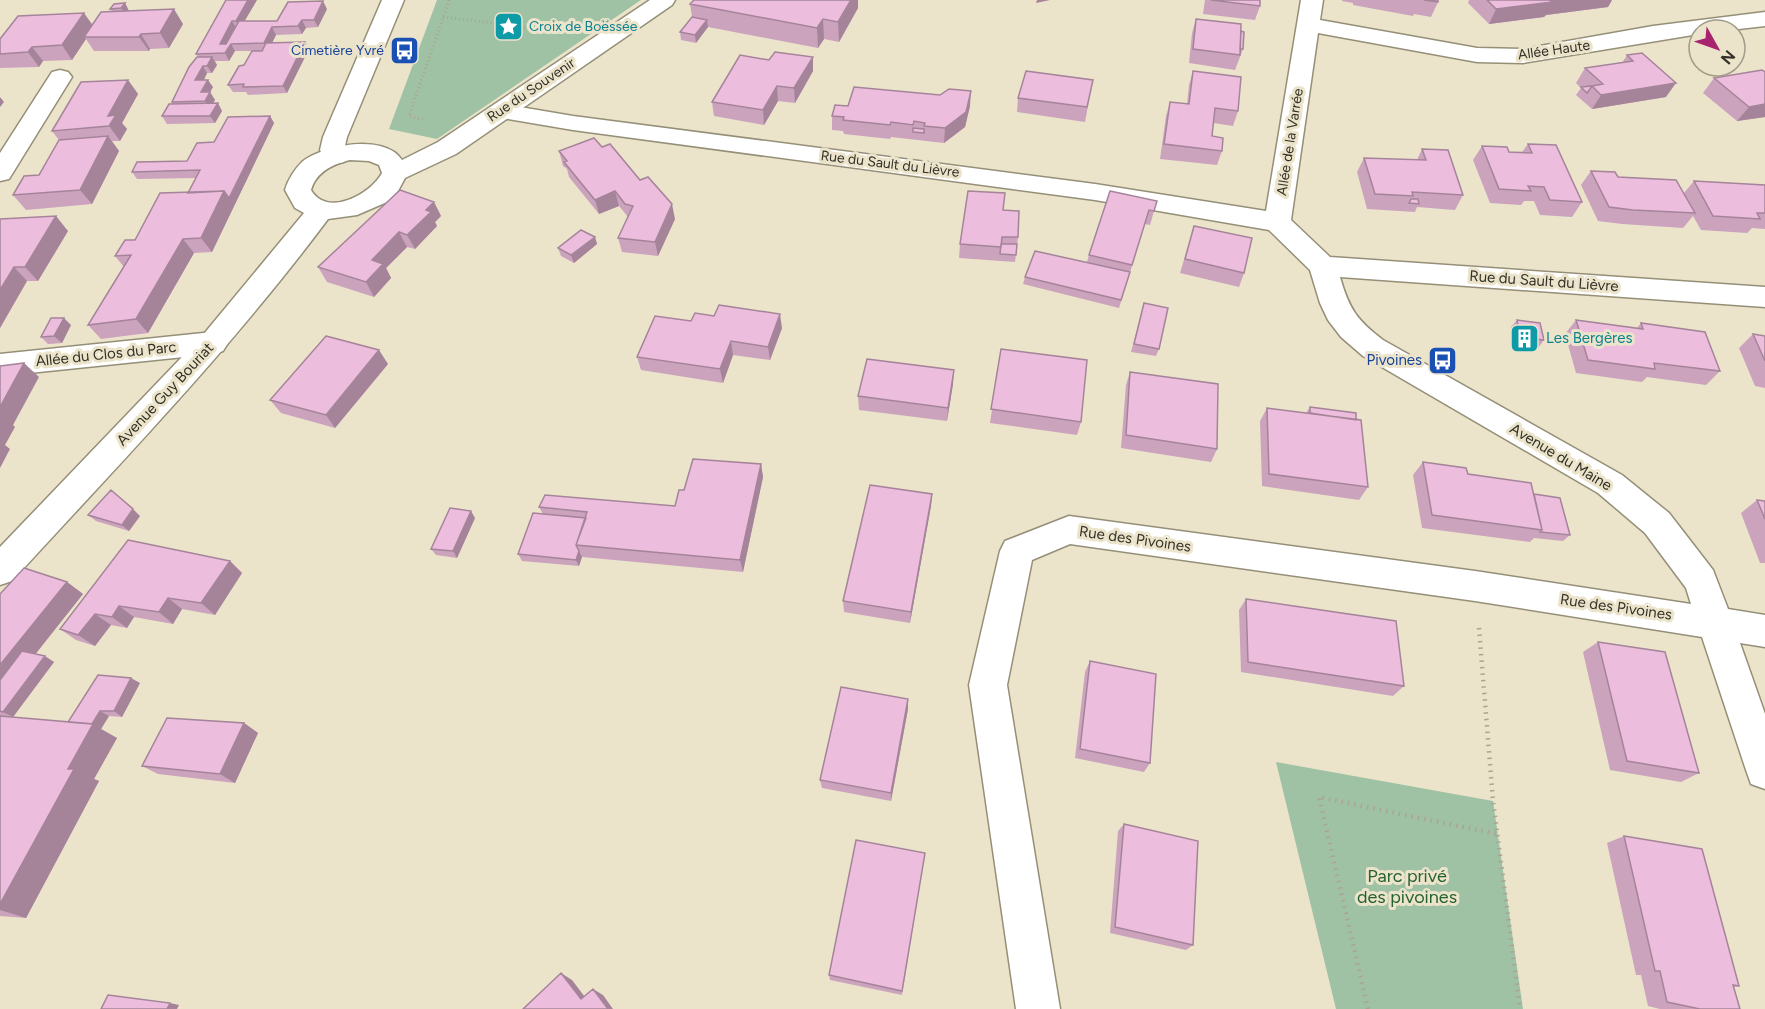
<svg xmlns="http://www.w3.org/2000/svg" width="1765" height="1009" font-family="Figtree,sans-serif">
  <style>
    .green { fill: #a0c2a4 }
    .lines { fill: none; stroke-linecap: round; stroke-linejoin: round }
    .street-casing { stroke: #958f78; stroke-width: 3 }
    .secondary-casing { stroke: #958f78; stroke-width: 3 }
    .path-far1 { stroke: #aaa591; stroke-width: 3; stroke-dasharray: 1 3; stroke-linecap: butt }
    .path { stroke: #aaa591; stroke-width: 4.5; stroke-dasharray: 1.5 5; stroke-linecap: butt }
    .street { fill: #fff; fill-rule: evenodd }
    .secondary { fill: #fff; fill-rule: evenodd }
    .wall { fill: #cba3bd }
    .shaded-wall { fill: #a5849a }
    .building { fill: #ecbddc; stroke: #a5849a; stroke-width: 1.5 }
    .labels { text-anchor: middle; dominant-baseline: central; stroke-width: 6; stroke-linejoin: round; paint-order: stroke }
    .far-culture-label { font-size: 14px; fill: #0d838f; stroke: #ebe4cb; text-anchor: start }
    .far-transit-label { font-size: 14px; fill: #164399; stroke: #ebe4cb; text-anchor: end }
    .far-street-label { font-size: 14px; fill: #323026; stroke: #ebe4cb }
    .street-label { font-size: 15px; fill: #323026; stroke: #ebe4cb }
    .culture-label { font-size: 15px; fill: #0d838f; stroke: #ebe4cb; text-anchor: start }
    .transit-label { font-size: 15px; fill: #164399; stroke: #ebe4cb; text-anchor: end }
    .near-park-label { font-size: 18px; fill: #256133; stroke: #ebe4cb }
  </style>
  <rect width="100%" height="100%" fill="#ebe4cb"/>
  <path class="green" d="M437,0H641L437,139L389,129Z
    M1276,762L1493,801L1523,1009H1336Z"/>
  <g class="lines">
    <defs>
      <path id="street" d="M382,0H404L347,137L344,150L348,156L344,162L335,164L326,162L320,150L323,137Z
        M1301,0H1323L1320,20L1477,48L1523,49L1653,26L1765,12V26L1730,30H1699V34L1523,63L1477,62L1318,33L1291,220L1330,257L1765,287V307L1340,277C1349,309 1357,320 1383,340L1622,475L1669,513L1713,570L1728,609L1765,615V647L1740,643L1765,714V789L1751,784L1746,770L1702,637L1475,601L1070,544L1032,560L1007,685L1060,1009H1016L969,685L1000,551L1005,541L1069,516L1475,571L1691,604L1686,588L1645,533L1598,493L1363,356L1341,337L1328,320L1320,303L1310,270L1269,230L1095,200L573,130L502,118L493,116L490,111L493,106L502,104L573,116L1095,184L1266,211Z
        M60,70L68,72L72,77L9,179L0,181V153L52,72Z
        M213,332L223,335L228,343L223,351L213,354L0,376V354Z"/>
      <path id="secondary" d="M650,0H675L672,5L456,154L405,178L398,191L387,202L357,215L328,219C232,348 120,463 12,581L0,585V547L203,335L304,213L295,208L285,190C288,180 294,170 302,162C323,145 384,133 402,160L438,142ZM350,160L369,161L379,165L382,173C371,194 327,218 311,190C316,172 333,164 350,160Z"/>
    </defs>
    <use href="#street" class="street-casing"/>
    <use href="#secondary" class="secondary-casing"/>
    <path class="path-far1" d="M443,17L501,24L510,20L520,22V27L554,32
      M423,119L409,116L449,0"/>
    <path class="path" d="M1479,628L1493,801L1520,1009
      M1368,1009L1319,797L1497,834"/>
    <use href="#street" class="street"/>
    <use href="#secondary" class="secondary"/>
  </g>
  <path class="wall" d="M257,0L244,21H277L327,9L318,27L306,28L302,34L276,35L272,43L309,49L287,93L248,95L246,92H233L228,85L244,65L262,51H235L229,61H215L217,65L212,73H207L204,80L213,87L210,92L215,100L213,103L222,111L215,123L167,124L162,116L173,104L172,102L198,57L196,54Z
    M1205,0H1260V6L1255,20L1203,14Z
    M1342,0H1438V2L1431,17L1414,14L1413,16L1353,5V3L1342,1Z
    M1469,0H1612L1608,7L1546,15L1544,17L1489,24L1468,3Z
    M125,3L129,11L183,24L169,48L150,49L149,51H94L86,39L72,60L43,61L39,67L0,68V39L92,25L112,12L110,9Z
    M690,4L858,8L839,42L824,39L818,48L708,27L696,43L681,40L680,32L692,17Z
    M1196,19L1241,31L1243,49L1235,70L1189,63L1192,33Z
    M1642,53L1666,97L1592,109L1576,95L1581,88L1576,83L1585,68L1622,63L1627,55Z
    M813,71L795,103L778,101L764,125L714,116L712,102Z
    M1193,71L1238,111L1233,126L1213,123L1212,136L1222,151L1217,165L1160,159L1166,116L1170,102L1187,104L1189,85Z
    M1714,78L1765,117L1737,121L1703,93Z
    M128,80L138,94L122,123L127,129L120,141H112L119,151L92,204L26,210L13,195L39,175L59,140L52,131Z
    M1093,80L1085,122L1017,112L1018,98Z
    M848,106H970L965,127L944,143L891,137L890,139L844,134L843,131L832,130V116Z
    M270,116L274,123L212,252L194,253L148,333L101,339L88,325L124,267L115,256L135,240L188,193L196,178L137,179L132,172L187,161L214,142Z
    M1528,144L1582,202L1572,217L1540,215L1534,201H1524L1521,205L1490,203L1473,160L1482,146L1509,152H1522Z
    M602,147L675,219L658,256L622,252L618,238L628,217L619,206L599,214L569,177L567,169L563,166L559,151Z
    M1422,149L1463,195L1455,210L1417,207L1415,212L1367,209L1357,172L1364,158L1417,160Z
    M1591,171L1684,193L1694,181L1765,185V229L1752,228L1747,233L1701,230L1693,216L1683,228L1622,224L1598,221L1581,185Z
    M1157,201L1150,225L1145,224L1119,308L1023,284L1025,277L1087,262L1089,255Z
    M434,202L441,216L435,222L437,226L415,249L407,247L386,268L391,278L374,297L327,282L318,267Z
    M1003,210L1018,237L1015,262L959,258L960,244Z
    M0,219L68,231L38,281H27L0,328Z
    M1194,226L1244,273L1239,287L1180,273Z
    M595,237L597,244L574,263L561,256L558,248Z
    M1144,303L1159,349L1156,356L1131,352Z
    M1517,320L1544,340L1538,348L1515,344L1511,327Z
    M1576,320L1637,328L1641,323L1720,371L1706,385L1647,377L1642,382L1576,373L1565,334Z
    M691,321L782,328L770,360L733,355L723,383L641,370L637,357Z
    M71,325L62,343L48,344L41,337Z
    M1753,334L1765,336V388L1755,386L1739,348Z
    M1001,349L1081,422L1077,435L990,423Z
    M388,364L335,428L281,413L270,400Z
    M1130,372L1217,449L1211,462L1121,448L1126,385Z
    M953,384L947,421L859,410L858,396Z
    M1310,407L1356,420L1368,487L1359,500L1262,486L1260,421L1267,408L1306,413Z
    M1423,462L1468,474L1534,494L1570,535L1563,541L1534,538L1530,542L1422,528L1413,475Z
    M761,464L763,477L743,572L582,557L579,566L522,561L518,554L543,514L539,507L675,506L684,490Z
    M932,494L931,506L910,623L844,612L843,601Z
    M1757,500L1765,501V563H1760L1741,513Z
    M88,515L140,516L129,531L96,521Z
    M475,518L457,558L436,555L431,549Z
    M230,561L242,573L215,615L182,609L173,624L134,617L127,628L111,625L95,646L76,640L60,629Z
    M67,582L83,594L35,654L54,662L13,717L0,716V594Z
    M1246,599L1404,686L1393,696L1241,672L1239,610Z
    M1598,642L1699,773L1681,782L1610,770L1583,652Z
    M1090,661L1150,763L1144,772L1075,758L1085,672Z
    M140,683L122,717L109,716L101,729L117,738L94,779L99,781L26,918L0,916V716L68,722Z
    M908,699V709L891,801L822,788L820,780Z
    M244,723L258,733L235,783L158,774L142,766Z
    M1124,824L1193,945L1186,950L1110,933L1118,831Z
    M1624,836L1739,986L1734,987L1740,1009H1660L1648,1006L1641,975H1636L1607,843Z
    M925,853L902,995L830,980L829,975Z"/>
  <path class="shaded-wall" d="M248,0H257L240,29L236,21Z
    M851,0H858V8L839,42L838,22Z
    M1037,0H1050L1036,3Z
    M1555,0H1612L1608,7L1546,15L1544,17L1489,24L1496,9Z
    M323,1L327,9L318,27L314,20Z
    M125,3L129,11L126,16L121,8Z
    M174,9L183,24L169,48L160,33Z
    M84,13L94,27L84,37L86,39L72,60L62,45Z
    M823,19L824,39L818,48L817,28Z
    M302,20L306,28L302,34L298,26Z
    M707,20L708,27L696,43L695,35Z
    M232,21L237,29L224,52L220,44Z
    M272,27L276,35L268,51L264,43Z
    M141,34L150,49L149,51L139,37Z
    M305,42L309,49L287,93L283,86Z
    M231,44L235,51L229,61L225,53Z
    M32,47L43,61L39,67L28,52Z
    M212,57L217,65L212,73L207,66Z
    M813,57V71L795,103L794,88Z
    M203,66L207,73L200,88L195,80Z
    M128,80L138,94L122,123L127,129L120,141L109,126L108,116Z
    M208,80L213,87L205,100L201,92Z
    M1676,83L1666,97L1592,109L1601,95Z
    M777,86L778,101L764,125L763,110Z
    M971,91L970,106L965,127L944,143L945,128Z
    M210,92L215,100L210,108L205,101Z
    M0,97L4,102L0,107Z
    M218,103L222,111L215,123L210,116Z
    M1765,104V117L1737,121L1749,107Z
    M270,116L274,123L212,252L201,238L224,191Z
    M108,136L119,151L92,204L80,190Z
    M615,191L619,206L599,214L595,200Z
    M434,202L441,216L435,222L437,226L415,249L407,235L426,210Z
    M672,204L675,219L658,256L655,242Z
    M56,216L68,231L38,281L25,267Z
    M399,232L407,247L386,268L391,278L374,297L366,282L372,260Z
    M595,237L597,244L574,263L571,255Z
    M183,239L194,253L148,333L136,319Z
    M14,267L27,281L0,328V290Z
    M780,314L782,328L770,360L768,347Z
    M64,318L71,325L62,343L54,336Z
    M731,341L733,355L723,383L720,369Z
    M379,350L388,364L335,428L326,415Z
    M24,363L39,377L13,425L15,427L5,445L10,449L0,468V407Z
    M954,370L953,384L947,421L948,408Z
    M761,464L763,477L743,572L740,560Z
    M932,494L931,506L910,623L911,612Z
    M133,509L140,516L129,531L122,525Z
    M471,511L475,518L457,558L453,551Z
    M579,551L582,557L579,566L576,560Z
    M230,561L242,573L215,615L201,603Z
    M67,582L83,594L0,699V665Z
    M168,598L182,609L173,624L159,612Z
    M119,606L134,617L127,628L112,617Z
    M95,614L111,625L95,646L78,635Z
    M45,656L54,662L13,717L3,712Z
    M131,678L140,683L122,717L114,711Z
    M908,699V709L891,801V793Z
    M100,711L109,716L101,729L117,738L94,779L99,781L26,918L0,910V904L68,769L88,732Z
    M244,723L258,733L235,783L220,774Z
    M561,973L572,980L591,1005L581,999Z
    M593,989L603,995L613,1009H608Z
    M170,1003L179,1005L177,1009H167Z"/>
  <path class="building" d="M226,0H248L236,21H232L220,44H226L239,21H277L288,2L323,1L314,20H302L298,26L272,27L264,43L231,44L225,53L196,54Z
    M694,0H851L838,22L823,19L817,28L690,4Z
    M1211,0H1260V6Z
    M1424,0H1438V2Z
    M1487,0H1555L1551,1L1553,2L1496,9Z
    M125,3L121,8L110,9L114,4Z
    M174,9L160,33L141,34L139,37H84L101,12Z
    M84,13L62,45L32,47L28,52L0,54V39L18,16Z
    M692,17L707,20L695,35L680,32Z
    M1196,19L1241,24L1240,55L1193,49Z
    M1241,31L1244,32L1243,49H1240Z
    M305,42L283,86L243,87L244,84L228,85L239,66L244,65L252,51H262L266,43Z
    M775,52L813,57L794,88L777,86L763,110L712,102L740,55L769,60Z
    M1642,53L1676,83L1601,95L1592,86L1603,84L1585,68L1633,61L1627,55Z
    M197,57H212L207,66H203L195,80H208L201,92H210L205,101L172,102L189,67Z
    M1762,70L1765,72V104L1749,107L1714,78Z
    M1026,71L1093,80L1087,107L1018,98Z
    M1193,71L1241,77L1238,111L1215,108L1212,136L1223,138L1222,151L1164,144L1170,102L1189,104Z
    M128,80L108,116L116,115L109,126L52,131L81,82Z
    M1592,86L1587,93L1581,87Z
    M854,87L940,95L949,89L971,91L966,112L945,128L924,126L925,123L914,121L913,125L891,122L890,125L843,120L844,117L832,116L835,105L848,106Z
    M218,103L210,116H162L169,104Z
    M270,116L229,198L224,191L188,193L200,170L132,172L137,162L187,161L197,143L214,142L228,117Z
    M913,128L924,129V133L913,132Z
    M108,136L80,190L13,195L24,176L39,175L59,140Z
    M594,138L602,147L610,144L640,180L648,177L672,204L655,242L618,238L633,206L625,204L615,191L595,200L564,162L567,161L559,151Z
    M1528,144L1556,145L1582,202L1550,200L1544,187L1528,186L1531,191L1499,189L1482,146L1507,147L1509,152L1532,153Z
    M1422,149L1448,150L1463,195L1412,192L1413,196L1375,194L1364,158L1426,160Z
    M1591,171L1615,172L1618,177L1676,180L1695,213L1633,210L1609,207Z
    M1694,181L1765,185V213H1757L1760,219L1713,216Z
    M400,190L434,202L426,210L431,212L407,235L399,232L372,260L383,264L366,282L318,267Z
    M224,191L201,238L183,239L136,319L88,325L131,255L115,256L125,240H135L160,193Z
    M968,191L1005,193L1003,210L1019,211L1018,237H1002L1001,247L960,244Z
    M1110,191L1157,201L1154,211L1149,210L1132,265L1089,255Z
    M1411,199H1418L1419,204L1409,203Z
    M56,216L25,267H14L0,290V219Z
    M1194,226L1252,238L1244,273L1185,259Z
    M581,230L595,237L571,255L558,248Z
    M1001,244H1017L1016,255L1000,254Z
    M1035,251L1130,272L1121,300L1025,277Z
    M1144,303L1168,308L1159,349L1134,344Z
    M719,305L780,314L768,347L731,341L720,369L637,357L655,316L691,321L695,313L714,316Z
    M51,318H64L54,336L41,337Z
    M1517,320L1540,323L1544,340L1520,337Z
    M1576,320L1643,329L1641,323L1705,332L1720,371L1654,363L1655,369L1588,360Z
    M1753,334L1765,336V361Z
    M326,336L379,350L326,415L270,400Z
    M1001,349L1087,360L1081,422L991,409Z
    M867,359L954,370L948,408L858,396Z
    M24,363L0,407V366Z
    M1130,372L1218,384L1217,449L1126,435Z
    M1310,407L1356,413V420L1310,413Z
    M1267,408L1361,420L1368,487L1269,474Z
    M693,459L761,464L740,560L576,545L587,512L539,507L545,495L675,506L679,490H684Z
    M1423,462L1466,468L1468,474L1531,483L1542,530L1432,515Z
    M870,485L932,494L911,612L843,601Z
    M111,490L133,509L122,525L88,515Z
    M1534,494L1560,498L1570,535L1540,532L1542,530Z
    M1757,500L1765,501V519Z
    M450,508L471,511L453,551L431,549Z
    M533,513L586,518L576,545L579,551L576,560L518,554Z
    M128,540L230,561L201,603L168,598L159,612L119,606L112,617L95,614L78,635L60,629Z
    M24,568L67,582L0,665V594Z
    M1246,599L1396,621L1404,686L1248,662Z
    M1598,642L1665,652L1699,773L1627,761Z
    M22,651L45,656L3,712L0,711V680Z
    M1090,661L1156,674L1150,763L1080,749Z
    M98,675L131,678L114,711H100L92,724L68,722Z
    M841,687L908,699L891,793L820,780Z
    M0,716L93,724L68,769H74L0,904Z
    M167,718L244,723L220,774L142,766Z
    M1124,824L1198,841L1193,945L1115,927Z
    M1624,836L1702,849L1739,986L1733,985L1740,1009H1700L1667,1002L1660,971H1655Z
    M856,840L925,853L902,991L829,975Z
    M561,973L581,999L593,989L608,1009H523Z
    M108,995L170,1003L167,1009H101Z"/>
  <defs>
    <symbol id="sight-square" viewBox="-11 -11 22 22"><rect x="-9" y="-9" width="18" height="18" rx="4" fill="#0f9aa8" stroke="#ebe4cb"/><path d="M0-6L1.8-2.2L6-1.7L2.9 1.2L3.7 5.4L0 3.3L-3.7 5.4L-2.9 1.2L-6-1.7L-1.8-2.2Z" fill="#fff"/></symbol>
    <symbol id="bus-square" viewBox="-11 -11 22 22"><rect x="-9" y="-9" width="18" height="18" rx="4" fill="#1a4fb4" stroke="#ebe4cb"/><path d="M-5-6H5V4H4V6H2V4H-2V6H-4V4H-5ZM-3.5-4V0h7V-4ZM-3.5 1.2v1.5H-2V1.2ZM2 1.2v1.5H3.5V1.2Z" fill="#fff"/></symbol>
    <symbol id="building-square" viewBox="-11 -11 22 22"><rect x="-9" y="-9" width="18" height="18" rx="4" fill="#0f9aa8" stroke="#ebe4cb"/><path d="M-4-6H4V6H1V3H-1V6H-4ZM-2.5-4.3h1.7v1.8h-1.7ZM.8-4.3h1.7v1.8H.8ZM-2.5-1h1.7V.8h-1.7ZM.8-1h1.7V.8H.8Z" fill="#fff"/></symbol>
  </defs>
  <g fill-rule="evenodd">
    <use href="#sight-square" x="492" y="10" width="33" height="33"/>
    <use href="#bus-square" x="388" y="34" width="33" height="33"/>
    <use href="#building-square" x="1508" y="322" width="33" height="33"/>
    <use href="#bus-square" x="1426" y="344" width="33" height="33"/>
  </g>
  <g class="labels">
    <g class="far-culture-label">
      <text x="529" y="26">Croix de Boëssée</text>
    </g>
    <g class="far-transit-label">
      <text x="384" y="50">Cimetière Yvré</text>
    </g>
    <g class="far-street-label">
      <text transform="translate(1554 50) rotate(-8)">Allée Haute</text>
      <text transform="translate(531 90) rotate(-34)">Rue du Souvenir</text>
      <text transform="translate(1290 142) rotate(-81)">Allée de la Varrée</text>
      <text transform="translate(890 164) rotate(7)">Rue du Sault du Lièvre</text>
    </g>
    <g class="street-label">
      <text transform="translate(1544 281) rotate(4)">Rue du Sault du Lièvre</text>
      <text transform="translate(106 354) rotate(-6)">Allée du Clos du Parc</text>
      <text transform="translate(165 394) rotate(-47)">Avenue Guy Bouriat</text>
      <text transform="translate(1561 457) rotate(31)">Avenue du Maine</text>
      <text transform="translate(1135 539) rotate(8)">Rue des Pivoines</text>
      <text transform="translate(1616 607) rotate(8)">Rue des Pivoines</text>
    </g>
    <g class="culture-label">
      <text x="1546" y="338">Les Bergères</text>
    </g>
    <g class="transit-label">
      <text x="1422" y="360">Pivoines</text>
    </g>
    <g class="near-park-label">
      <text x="1407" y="876">Parc privé<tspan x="1407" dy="21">des pivoines</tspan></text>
    </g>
  </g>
  <g transform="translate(1717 48) rotate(130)"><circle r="28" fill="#ebe4cb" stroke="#a19c89" stroke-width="1.5"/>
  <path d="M0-4.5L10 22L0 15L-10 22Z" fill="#a8236e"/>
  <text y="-9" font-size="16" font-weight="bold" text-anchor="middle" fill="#323026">N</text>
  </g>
</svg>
